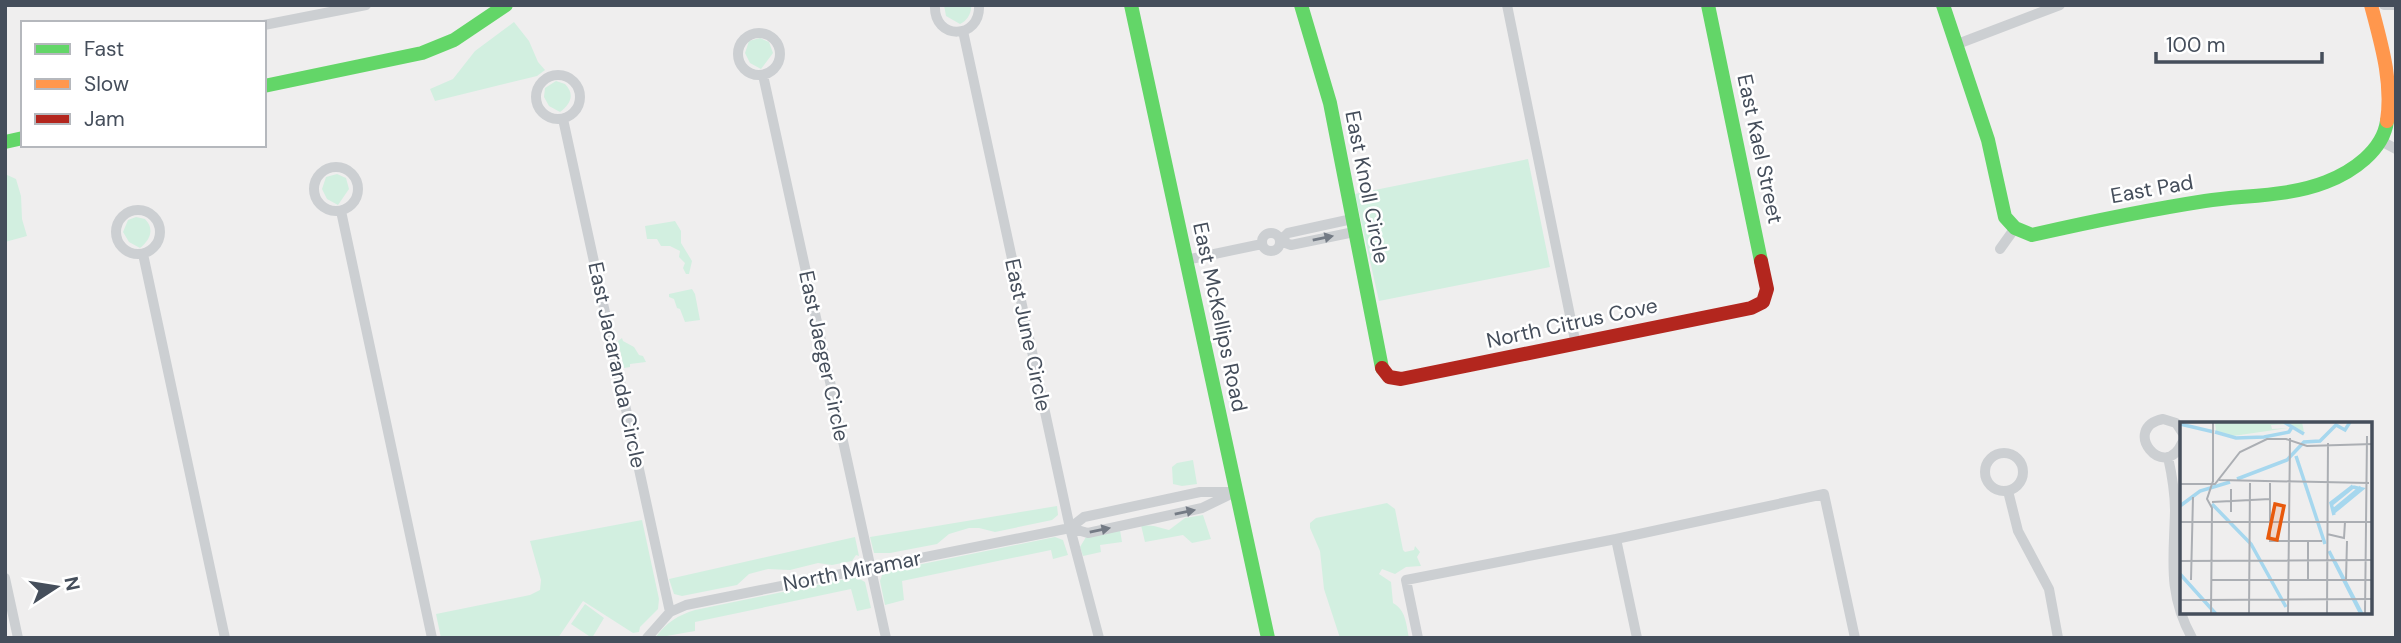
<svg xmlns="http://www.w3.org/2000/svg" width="2401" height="643" font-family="'DM Sans',sans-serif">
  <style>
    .green { fill: #d2efe0 }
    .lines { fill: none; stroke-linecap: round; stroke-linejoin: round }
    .street { stroke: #cccfd2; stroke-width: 10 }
    .fast { stroke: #63d668; stroke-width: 14 }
    .slow { stroke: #ff974d; stroke-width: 14 }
    .jam { stroke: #b3261e; stroke-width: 14 }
    .oneway { fill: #747b85 }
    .labels { text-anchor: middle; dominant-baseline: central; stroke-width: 5; stroke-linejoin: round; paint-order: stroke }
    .street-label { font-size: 21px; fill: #454e5b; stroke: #fff }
    .inset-river { fill: none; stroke: #a6d7ee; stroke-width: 3.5 }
    .inset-road { fill: none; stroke: #abaeb3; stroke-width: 2 }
    .view { fill: #e8590c; fill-opacity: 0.15; stroke: #e8590c; stroke-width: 3.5 }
    .inset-edge { fill: none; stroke: #454e5b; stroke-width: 3.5 }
  </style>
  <rect width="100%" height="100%" fill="#efeeee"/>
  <path class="green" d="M944,5H971C972,13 967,21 960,24L946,16Z
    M514,22L529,41L538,62L545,70L537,76L435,101L430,89L453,79L475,51Z
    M760,38L769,42L773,53L761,69L750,63L745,53L749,41Z
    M556,81L565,84C575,94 571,104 560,112L549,106L544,97L545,88Z
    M1528,159L1550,267L1379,301L1355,194Z
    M5,174L16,179L21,196L22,219L27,236L5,242Z
    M337,174L346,178L349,189L338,205L327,199L322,189L326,177Z
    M136,217L145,219C155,229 150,240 140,248L129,242L123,232L128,220Z
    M675,221L681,231V243L692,261L689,274H686L683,268L685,263L679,257L680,251L670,246H661L657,239H647L645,226Z
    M692,289L695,294L700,320L685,322L680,309L677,308L674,299L669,297V294Z
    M622,338L623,341L634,347L639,355L643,356L646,362L630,364V367L624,368L618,341Z
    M1193,460L1197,484L1182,486L1173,484L1172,467L1177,463Z
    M1387,503L1395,509L1403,550L1405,552L1414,550L1415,546L1420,552L1417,557L1421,566L1406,567L1395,574L1382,569L1379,574L1391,582L1393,603C1406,610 1406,624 1409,638H1340L1324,589L1320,551L1310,528V523L1316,518Z
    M1057,506L1058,515L1052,520L995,532L979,528H969L949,534L937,544L890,553H874L870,537Z
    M1203,515L1211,539L1192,543L1183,535L1145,542L1141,525L1154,526L1169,530L1185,518Z
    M642,520L659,599L658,609L640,627L639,632L633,633L583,601L558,638H441L436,614L530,595L540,590L541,580L530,541Z
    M1120,530L1122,542L1100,545L1101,552L1083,556L1080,547L1086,537Z
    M855,537L859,556L856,555L852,561L832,565L818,563L790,570L768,569L749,574L737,585L682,596L674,594L669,579Z
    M1055,537L1063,540L1068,555L1053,559L1051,550L902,581L904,600L885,605L880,581L883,572Z
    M856,577L865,582L871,608L857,611L851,589L695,622V631L655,638C666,623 678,615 695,610Z
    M585,604L604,618L592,638L571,624Z"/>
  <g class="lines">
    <path class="street" d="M935,5C933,41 981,40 979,5
      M1507,5L1576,345
      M2384,5H2396
      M264,25L366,5
      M963,31L1070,528L1099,638
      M738 54a21 21 0 1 1 42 0a21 21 0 1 1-42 0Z
      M1955,45L2060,5
      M536 97a22 22 0 1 1 44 0a22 22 0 1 1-44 0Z
      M763,75L886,638
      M563,119L670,612
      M2381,141L2396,149
      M314 189a22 22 0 1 1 44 0a22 22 0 1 1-44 0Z
      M116 232a22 22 0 1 1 44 0a22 22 0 1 1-44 0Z
      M341,211L432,638
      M1352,219L1288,233L1280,241L1291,245L1354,232
      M1262 242a9 9 0 1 1 18 0a9 9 0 1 1-18 0Z
      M2000,249L2015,228
      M143,254L225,638
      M1186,260L1262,244
      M2182,432L2176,423L2163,419C2120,428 2164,483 2182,443
      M1985 472a19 19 0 1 1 38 0a19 19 0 1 1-38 0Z
      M2168,457C2172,475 2175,492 2175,511C2174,558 2167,593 2192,638
      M2008,491L2018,531L2049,589L2058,638
      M1070,528L1088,533L1202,508L1233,493
      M1616,539L1637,638
      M5,578L18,638
      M647,638L670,612L686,605L1070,528L1084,517L1200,492H1236
      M1418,638L1406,580L1616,539L1824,494L1855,638"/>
    <path class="fast" d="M1131,5L1268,638
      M1301,5L1330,103L1382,368
      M1708,5L1761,261
      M1943,5L1988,140L2005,217L2015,228L2032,235C2089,222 2147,210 2205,201C2244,195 2288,197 2326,182C2352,172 2383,151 2387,121
      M264,86L422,53L454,40L506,5
      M5,142L23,138"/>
    <path class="slow" d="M2371,5C2381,43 2393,82 2387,121"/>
    <path class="jam" d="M1382,368L1389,377L1401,379L1751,308L1763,302L1767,289L1761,261"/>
  </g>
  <defs><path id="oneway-solid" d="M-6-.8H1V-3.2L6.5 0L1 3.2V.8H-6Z" transform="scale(1.75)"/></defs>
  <g class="oneway">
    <use href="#oneway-solid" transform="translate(1323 238) rotate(-12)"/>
    <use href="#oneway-solid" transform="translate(1185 512) rotate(-12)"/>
    <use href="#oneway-solid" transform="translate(1100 530) rotate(-12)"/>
  </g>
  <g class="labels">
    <g class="street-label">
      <text transform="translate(1760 149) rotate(78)">East Kael Street</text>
      <text transform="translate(1367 187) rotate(79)">East Knoll Circle</text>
      <text transform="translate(2152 189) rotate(-10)">East Pad</text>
      <text transform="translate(1220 317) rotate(78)">East McKellips Road</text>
      <text transform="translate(1572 323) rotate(-12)">North Citrus Cove</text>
      <text transform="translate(1028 335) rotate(78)">East June Circle</text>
      <text transform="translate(824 356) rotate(78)">East Jaeger Circle</text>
      <text transform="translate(617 365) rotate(78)">East Jacaranda Circle</text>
      <text transform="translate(852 571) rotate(-11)">North Miramar</text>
    </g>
  </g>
  <g transform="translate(2180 422)">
    <rect width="192" height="192" fill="#efeeee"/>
    <path d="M35,0H122L124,10L110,2L91,3L92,7L108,6L53,14L36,10Z" fill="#d2efe0"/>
    <path class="inset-river" d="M104,0L124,12M0,2L34,10M35,10L56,16L84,15L109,10L112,5M116,34L145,122M57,57L107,38L124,20L140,19L156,3L165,8L170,0M32,82L71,122L106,185M152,82L173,65M0,84L20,69L50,60M152,89L181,65M154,90L182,67L173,65M154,93L151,81L173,64M149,129L181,192M155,140L182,192M0,152L36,192"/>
    <path class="inset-road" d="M39,58L189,61M33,60V0M90,61V116M0,62H35L60,30L87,17H106L127,24L193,22M32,80L90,77M51,90V67M0,100H193M147,112L164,116L165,100M89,119H142M0,139L193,138M11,158L13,75M31,158H193M128,158V119M166,158L167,119M0,178H24M22,178L193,177M31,192L32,86L27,77L33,59M69,192L70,61M108,192L110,16M147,192L148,21M185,192L187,14"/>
    <path class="view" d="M95,82L104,84L97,118L88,116Z"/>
    <rect width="192" height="192" class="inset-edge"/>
  </g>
  <rect width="2401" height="643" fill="none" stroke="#454e5b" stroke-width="14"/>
  <rect x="21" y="21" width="245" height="126" fill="#ffffff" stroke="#b5b8bd" stroke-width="2"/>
  <rect x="35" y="44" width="35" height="10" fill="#63d668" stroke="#b5b8bd" stroke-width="2"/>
  <text x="84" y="56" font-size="21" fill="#454e5b">Fast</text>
  <rect x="35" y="79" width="35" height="10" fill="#ff974d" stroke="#b5b8bd" stroke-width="2"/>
  <text x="84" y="91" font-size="21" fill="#454e5b">Slow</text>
  <rect x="35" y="114" width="35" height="10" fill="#b3261e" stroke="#b5b8bd" stroke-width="2"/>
  <text x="84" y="126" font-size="21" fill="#454e5b">Jam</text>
  <g transform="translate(56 587) rotate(78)" stroke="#ffffff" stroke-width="5" paint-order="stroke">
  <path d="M0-5L12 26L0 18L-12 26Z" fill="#454e5b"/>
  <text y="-10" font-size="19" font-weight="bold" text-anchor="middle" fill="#454e5b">N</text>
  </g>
  <path d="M2156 52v10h166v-10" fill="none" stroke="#454e5b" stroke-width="3.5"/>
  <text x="2166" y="52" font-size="21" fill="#454e5b" stroke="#ffffff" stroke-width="5" paint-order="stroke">100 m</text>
</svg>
